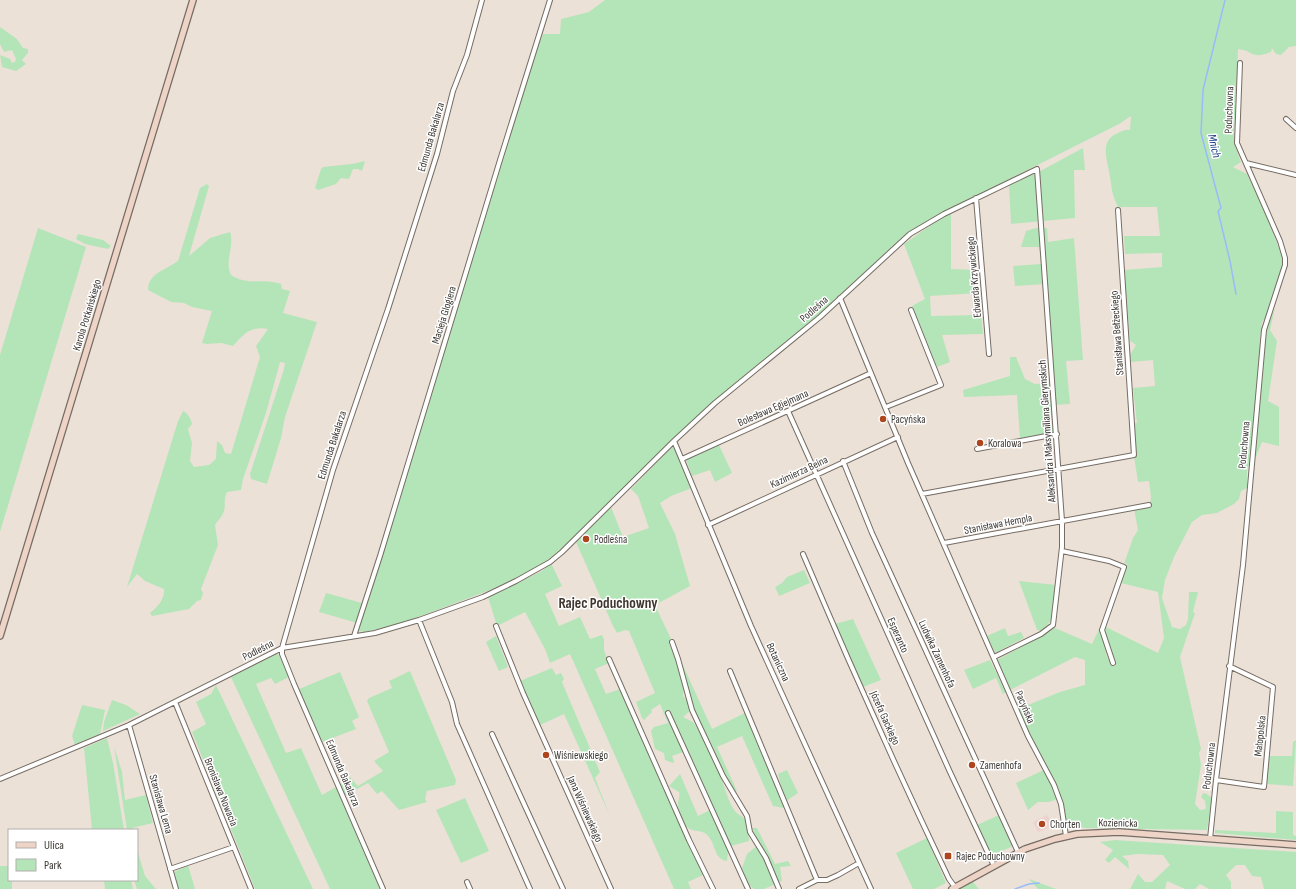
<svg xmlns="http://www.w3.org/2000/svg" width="1296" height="889" font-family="'Sofia Sans Condensed',sans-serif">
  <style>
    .commercial { fill: #edd2cf }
    .green { fill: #b4e5b8 }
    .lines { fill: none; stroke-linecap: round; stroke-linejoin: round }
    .stream { stroke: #98bbfa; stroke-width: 1.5 }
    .street-casing { stroke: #766c63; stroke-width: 6 }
    .secondary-casing { stroke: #766c63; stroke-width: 8 }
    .street { stroke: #fff; stroke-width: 4 }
    .secondary { stroke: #edd4c7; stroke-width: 5.5 }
    .poi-dot { fill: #ad461f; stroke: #fff; stroke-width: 1.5 }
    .labels { text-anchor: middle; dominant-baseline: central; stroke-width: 3; stroke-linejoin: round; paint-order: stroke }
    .street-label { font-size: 11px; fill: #3b3733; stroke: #fff }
    .poi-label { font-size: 11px; fill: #3b3733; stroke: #fff; text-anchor: start }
    .water-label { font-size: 12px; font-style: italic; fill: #173c84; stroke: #fff }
    .district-label { font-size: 15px; font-weight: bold; fill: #3f362e; stroke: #fff }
  </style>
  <rect width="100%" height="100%" fill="#ece1d7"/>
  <path class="commercial" d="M1047,815L1054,826L1038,832L1033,822Z"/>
  <path class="green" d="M605,0H1296V46L1289,47L1281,55L1276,54L1272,48L1271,52C1250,60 1255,51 1238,49L1234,136V143L1241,162L1233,167L1247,174L1268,219L1283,259L1278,283L1265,319L1262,322L1260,342H1265L1266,331L1275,308L1270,330L1277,341L1268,401L1279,407V446L1262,442L1256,457L1247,468V488L1241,491L1239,499L1234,504L1217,513L1202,515L1192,522L1174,557L1165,580L1162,598L1172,627L1180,629L1186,625L1188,619L1189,592H1198L1193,612L1195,613L1180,657L1201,749L1199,753L1201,765L1195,804L1200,810L1206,809L1205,801L1201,797L1203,793L1207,794L1212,798L1207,830L1085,828L1066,823L1061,798L1049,802H1038L1028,810L1016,783L1048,768L1030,736L1018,709L1060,692L1085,685V660L1075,657L1010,690L997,660L1055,628L1092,644L1101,625L1107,657L1113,666H1115L1109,650L1104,626L1158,653L1164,638L1158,592L1121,583L1127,563L1124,564L1133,538L1138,530L1134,509L1150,504L1151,497L1149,481L1138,482L1129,424L1137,423L1133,388L1155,386L1153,360L1131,362L1130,355L1136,345L1130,341L1124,270L1162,267V253L1125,254L1124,236H1160L1157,207H1118C1112,195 1112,190 1110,177C1108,161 1098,141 1118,133C1122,131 1125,129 1130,130L1131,116L1119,124L948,210L908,232L819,315L713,402L644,467L574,538L540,567L490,590L421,616L392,626L364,632L358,631L534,56L543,34H560L561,19L589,12Z
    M0,27L17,39L23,48L28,49V53L22,60L26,64L16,71L2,67L0,55L10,59L12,63L15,62L16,59L12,50L4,52L0,44Z
    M1083,148L1085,170H1074L1075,218L1011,224L1009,186L1010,184L1033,173V175Z
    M365,161L362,171L358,169H353L349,179L341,178L336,184L318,190L315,188L321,169L323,167L352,164Z
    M207,184L209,186L189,256L210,238L230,232C235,246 224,261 231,275C247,286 263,278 281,284L282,289L290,291L283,313L317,322L285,417L281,438L267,484L251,479L250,474L284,369L285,363L280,362L266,413L243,479L241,490L227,492C223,499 226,505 224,511C222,517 218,520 215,525L218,545L201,589L203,593L201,600L197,601L189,609L152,616L150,613C158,607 165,598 164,589L145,581L137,574L127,587L178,421L183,411C188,413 191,419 192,424L188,429L192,443L190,461L194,467L209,465L216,459L217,441L222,445L225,453L231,454L260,357L256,346L268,329C250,326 244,334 233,346L221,343L206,344L202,343L212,311L192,307L184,303L171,302L148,290C148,273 166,270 178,261L200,188Z
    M951,213V269L978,270L979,293L930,296L931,316L981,315L983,334L942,335L950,362L937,367L912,306L925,299L904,244L941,218Z
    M38,228L86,247L0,532V355Z
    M1036,228H1047L1048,242L1074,238L1083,360L1066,361L1070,404L1052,405L1054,433L1020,439L1017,395L964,397L963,390L1010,376V357H1016L1025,379L1035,384L1055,383L1046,284L1015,286L1013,266L1041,264L1039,247H1021L1026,231Z
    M78,234L103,240L111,246L108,249L85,244L76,239Z
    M719,445L732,473L715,482L710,470L692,476L686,460Z
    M672,447L676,449L692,488L671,496L660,503L675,534L690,586L655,605L671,639L669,644L678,662L684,687L683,696L688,701L690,711L683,717L693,722L701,734L681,661L712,729L745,713L761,748L784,808L773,806L742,736L717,747L737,791L735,792L717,760C719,771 728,803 735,811C737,814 742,816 745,819L748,825L749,841L731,846L728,851L727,861C714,859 716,846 709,837C703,828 692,834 685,825C683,822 677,809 678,804C678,800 680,797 679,792L669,786L680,774L698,816L712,809L686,751L672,756L674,762L673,763L665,760L664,753L655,749L651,731L654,727L668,723L660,704L651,710L652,712L644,720L642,718L636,702L655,693L629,631L625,630L617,633L613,626L576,542L611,507L623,537L649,528L638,496L631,489Z
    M551,563L562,586L545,594L559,626L580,617L590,639L602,635L604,639V650L609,663L595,669L606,694L620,689L678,821L705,874L688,882L691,889H674L570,654L550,663L545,649L525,612L497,626L488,597L542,571Z
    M804,570L810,583L779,596L775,587L782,583L787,577Z
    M1019,581L1056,585C1054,602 1057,622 1040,631L1037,630Z
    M326,593L362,603L357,623L319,612Z
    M853,619L881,680L863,687L835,624Z
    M1005,628L1008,636L1021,632L1024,638L995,653L987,636Z
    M496,636L508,667L499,671L486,642Z
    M276,654L279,655L289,677L275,684L271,678L256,684L286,753L301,748L322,795L336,787L380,889H330L231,677Z
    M990,660L1006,692L1003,694L996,678L973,689L964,670Z
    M552,668L556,675L561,673L564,679L562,682L600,772L595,778L610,816L564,714L540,725L520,681Z
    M410,671L456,780L455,785L427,791L425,799L427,802L399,810L382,791L377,794L368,783L344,796L339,785L350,777L358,786L383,771L374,761L389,752L367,701L369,698L392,688L389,681Z
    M340,672L359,717L352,721L356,729L322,742L299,689Z
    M216,685L313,889H255L192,732L206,724L196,702L211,694Z
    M112,700L126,705L140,714L103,731L104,722Z
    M82,705L105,710L100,734L75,745L72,736Z
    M107,738L113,763L124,830H92L84,748Z
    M1296,740L1293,786L1267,784L1269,756H1292L1293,742Z
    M114,746L122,772L125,800L146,795L153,823L132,828L133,830H127Z
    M787,770L798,793L785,802L778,774Z
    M465,798L489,851L461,863L436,810Z
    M1276,811L1293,812V835L1296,836V840L1215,833V830L1276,833Z
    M999,815L1013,846L991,856L977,825Z
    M752,828H757L775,864L788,861L791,866L780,867L782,881L764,889H754L748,884L742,868L747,854L759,844Z
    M0,830V866H9V880H12V889H0Z
    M927,838L946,883L934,889H913L896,853Z
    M1115,840L1296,852V889H1264L1261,877L1252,876L1245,865H1236L1226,875L1231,882V889H1209L1200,884L1195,889H1185L1167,881L1165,889H1130L1138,874L1145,882H1152L1170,865L1163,855L1138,854L1122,856L1128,861L1129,869L1115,857L1109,863L1105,860L1113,850L1100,842Z
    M137,849L145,876L156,889H137L134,880H137Z
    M188,865L195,889H178L174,872Z
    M1029,879L1056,889H1038Z
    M104,880H131L133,889H105Z
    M973,882L979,889H959Z"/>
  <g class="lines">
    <path class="stream" d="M1225,0L1203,90L1201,133L1221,208L1218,211L1230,261L1236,294
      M1015,889L1029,884L1039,883"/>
    <defs>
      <path id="street" d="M1286,119L1296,128
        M1246,163L1296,175
        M976,198L989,354
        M840,298L908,463L1028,736L1054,785L1061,804L1066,836
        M886,407L941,385L911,310
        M788,411L950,772L994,866
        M674,441L751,626L871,889
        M977,449L1057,434
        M682,459L871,373
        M843,461L872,533L1018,852
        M922,494L1134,455L1118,210
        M708,525L898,437
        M944,543L1149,505
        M1062,551L1109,561L1124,567L1102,630L1113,663
        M803,554C849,663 898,772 949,879L955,887
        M419,620L452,702L457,724L530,889
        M496,626L523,693L611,889
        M354,636L380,556L500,160L550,0
        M672,642L678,659L692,710L723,776L747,816L750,832L766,858L779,889
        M609,659L689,840L713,889
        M730,671L817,880
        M175,702L251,889
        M668,713L748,889
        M129,725L176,889
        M492,734L563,889
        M0,779L129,725L282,648L375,633L419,620L483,597L516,581L550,562L562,552L674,441L715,403L820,317L910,234L944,214L1037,169L1062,521V547L1053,625L1041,634L994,657
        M1216,780L1264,787L1273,687L1229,666
        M1210,839L1216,780L1243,565L1264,330L1285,265V258L1280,241L1237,143L1240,63
        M170,869L234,847
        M467,882L470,889
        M383,889L294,684L282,654V648L333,470L388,309L437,154L453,91L467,55L482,0
        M799,889L817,880H827L838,875L859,863"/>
      <path id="secondary" d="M0,636L193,0
        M952,889L1025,849L1055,839L1077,834L1119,832L1296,845"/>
    </defs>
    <use href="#street" class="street-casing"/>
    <use href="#secondary" class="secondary-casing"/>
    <use href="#street" class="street"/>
    <use href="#secondary" class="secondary"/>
  </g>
  <g class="poi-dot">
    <circle cx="883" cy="419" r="4"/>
    <circle cx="980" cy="443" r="4"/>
    <circle cx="586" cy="539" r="4"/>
    <circle cx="546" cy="755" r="4"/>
    <circle cx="972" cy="765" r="4"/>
    <circle cx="1042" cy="824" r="4"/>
    <rect x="944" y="852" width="8" height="8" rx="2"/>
  </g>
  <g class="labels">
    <g class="street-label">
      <text transform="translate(1229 110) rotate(-88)">Poduchowna</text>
      <text transform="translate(431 137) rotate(-74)">Edmunda Bakalarza</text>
      <text transform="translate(974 277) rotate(-95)">Edwarda Krzywickiego</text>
      <text transform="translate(814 309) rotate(-41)">Podleśna</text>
      <text transform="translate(87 315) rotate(-73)">Karola Potkańskiego</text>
      <text transform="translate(444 315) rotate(-73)">Macieja Glogiera</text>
      <text transform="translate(1117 333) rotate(-94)">Stanisława Bełżeckiego</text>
      <text transform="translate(773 408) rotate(-24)">Bolesława Egiejmana</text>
      <text transform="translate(1047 431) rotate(-94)">Aleksandra i Maksymiliana Gierymskich</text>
      <text transform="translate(332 445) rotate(-72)">Edmunda Bakalarza</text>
      <text transform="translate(1244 445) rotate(-85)">Poduchowna</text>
      <text transform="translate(799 472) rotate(-25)">Kazimierza Beina</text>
      <text transform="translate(998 524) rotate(-11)">Stanisława Hempla</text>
      <text transform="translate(898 635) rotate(66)">Esperanto</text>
      <text transform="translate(258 650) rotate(-27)">Podleśna</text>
      <text transform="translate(937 654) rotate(65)">Ludwika Zamenhofa</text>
      <text transform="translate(778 662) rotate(65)">Botaniczna</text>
      <text transform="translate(1025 707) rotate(67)">Pacyńska</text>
      <text transform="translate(885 718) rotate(66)">Józefa Gackiego</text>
      <text transform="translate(1260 736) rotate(-84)">Małopolska</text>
      <text transform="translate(1209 766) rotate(-83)">Poduchowna</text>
      <text transform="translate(343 773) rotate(67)">Edmunda Bakalarza</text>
      <text transform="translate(221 792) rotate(68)">Bronisława Nowacia</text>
      <text transform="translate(161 804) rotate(74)">Stanisława Lema</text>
      <text transform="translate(585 809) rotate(66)">Jana Wiśniewskiego</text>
      <text transform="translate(1118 823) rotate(1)">Kozienicka</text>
    </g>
    <g class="poi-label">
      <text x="891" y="419">Pacyńska</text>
      <text x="988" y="443">Koralowa</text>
      <text x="594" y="539">Podleśna</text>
      <text x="554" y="755">Wiśniewskiego</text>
      <text x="980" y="765">Zamenhofa</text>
      <text x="1050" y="824">Chorten</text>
      <text x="956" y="856">Rajec Poduchowny</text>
    </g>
    <g class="water-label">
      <text transform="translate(1214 146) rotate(77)">Mnich</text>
    </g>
    <g class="district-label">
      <text x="608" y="603">Rajec Poduchowny</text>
    </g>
  </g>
  <rect x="8" y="829" width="130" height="52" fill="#ffffff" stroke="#b1afad"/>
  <rect x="16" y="842" width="20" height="6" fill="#edd4c7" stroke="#b1afad"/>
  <text x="44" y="849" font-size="12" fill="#3b3733">Ulica</text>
  <rect x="16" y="859" width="20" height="12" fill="#b4e5b8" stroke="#b1afad"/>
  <text x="44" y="869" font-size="12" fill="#3b3733">Park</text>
</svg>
